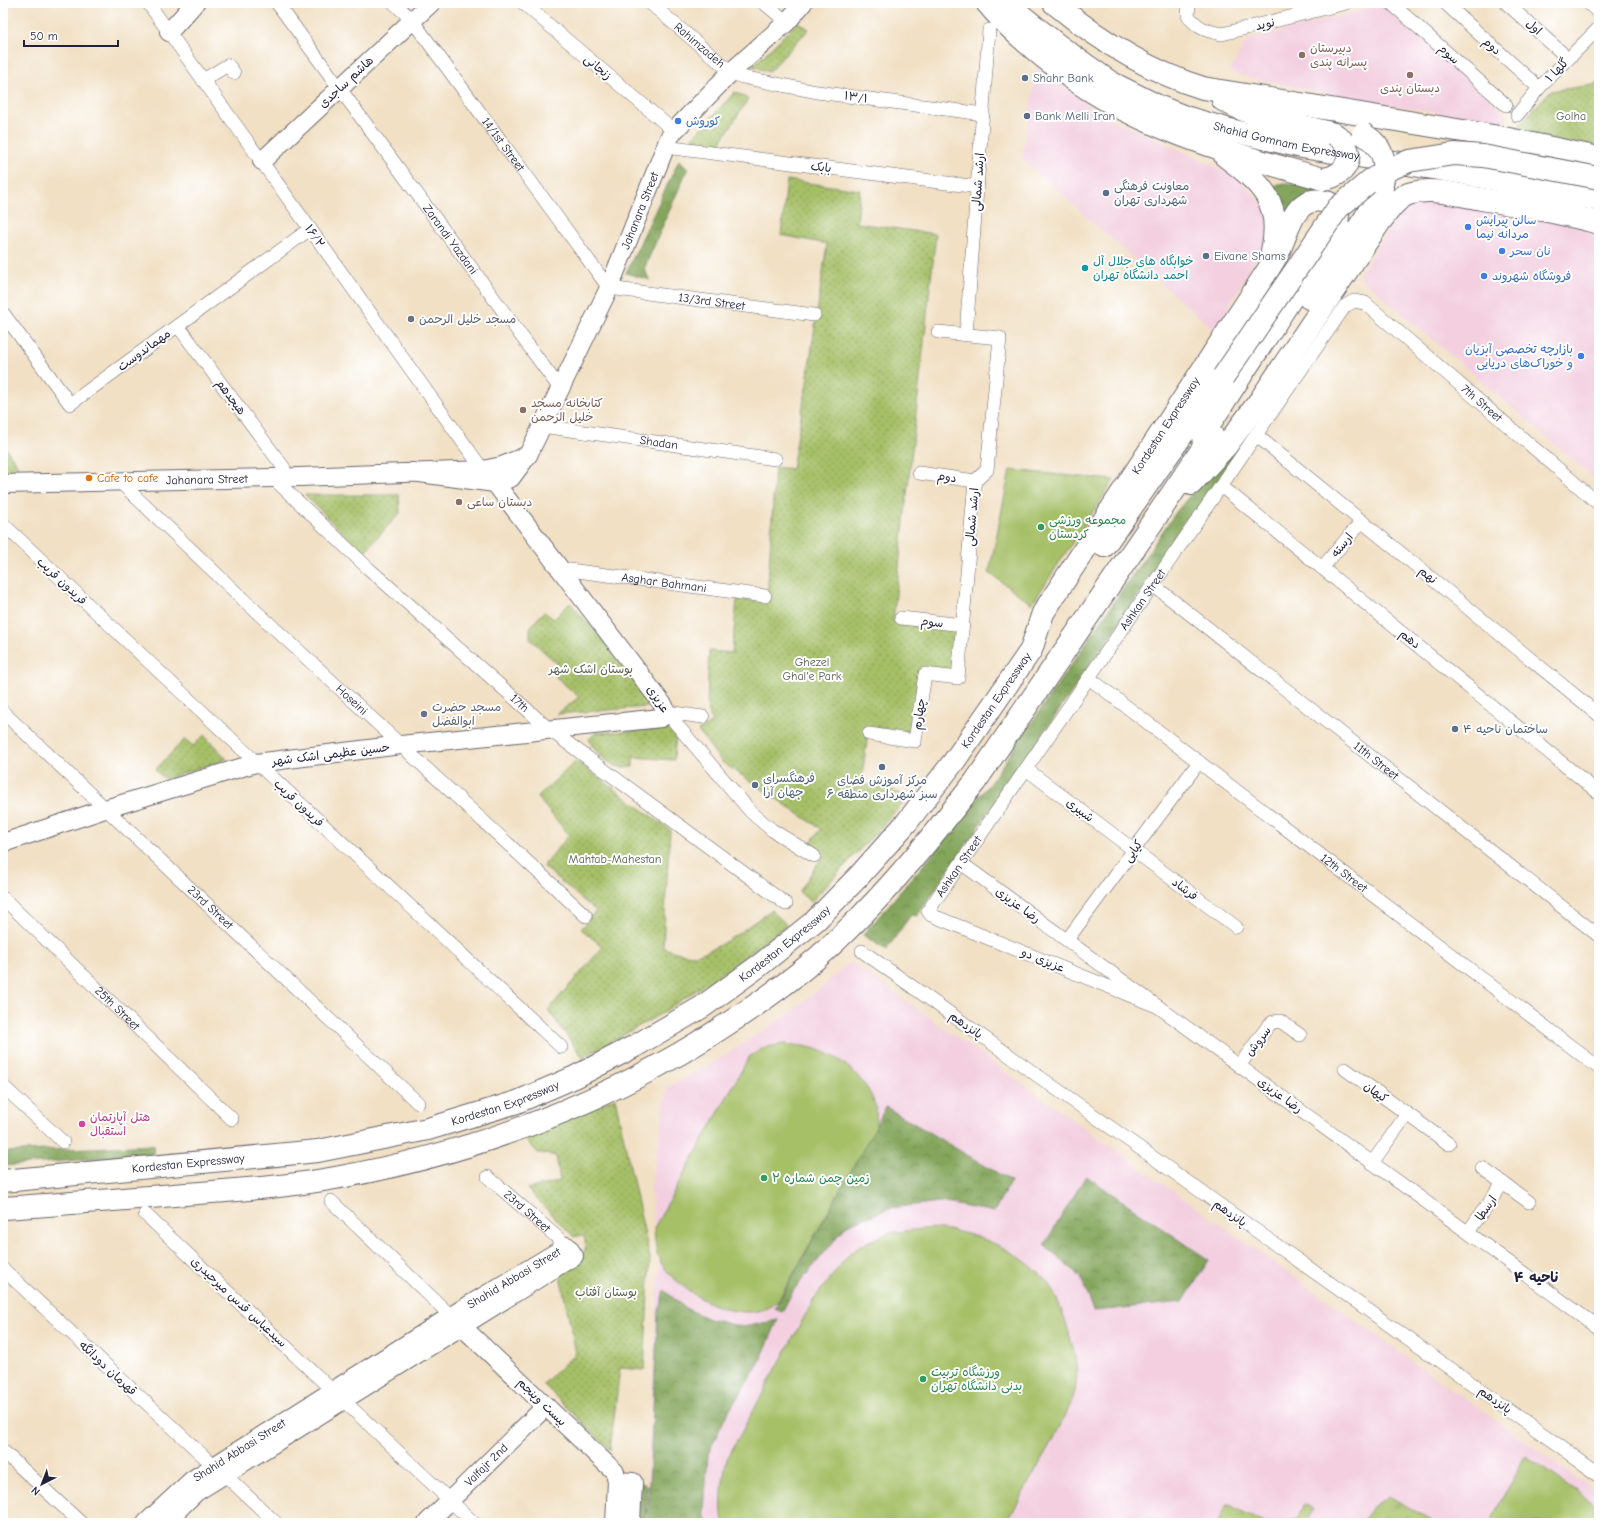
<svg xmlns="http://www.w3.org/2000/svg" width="1602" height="1526" font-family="'Comic Neue','Playpen Sans Arabic',sans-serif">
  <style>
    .built { fill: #f3cfe0 }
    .grass { fill: url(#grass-tufts); stroke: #647151 }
    .forest { fill: url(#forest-crowns); stroke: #53644c }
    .park { fill: url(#park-dots); stroke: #647151 }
    .garden { fill: #a6c067; stroke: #647151 }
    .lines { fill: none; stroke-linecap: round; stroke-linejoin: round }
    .street-casing { stroke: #6a646b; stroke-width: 14 }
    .secondary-casing { stroke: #6a646b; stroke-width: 20 }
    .highway-casing { stroke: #6a646b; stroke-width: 24 }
    .street { stroke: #fff; stroke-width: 13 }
    .secondary { stroke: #fff; stroke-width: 18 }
    .highway { stroke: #fff; stroke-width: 22 }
    .highway-bridge-casing { stroke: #6a646b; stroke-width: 24; stroke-linecap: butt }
    .highway-bridge { stroke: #fff; stroke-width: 22 }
    .education-dot { fill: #8d6e63; stroke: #fff; stroke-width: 1.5 }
    .service-dot { fill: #5c6f8a; stroke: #fff; stroke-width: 1.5 }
    .shop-dot { fill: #3f7fe0; stroke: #fff; stroke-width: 1.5 }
    .culture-dot { fill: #0f9aa8; stroke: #fff; stroke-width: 1.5 }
    .worship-dot { fill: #6b7280; stroke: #fff; stroke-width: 1.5 }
    .food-dot { fill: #e8710a; stroke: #fff; stroke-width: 1.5 }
    .leisure-dot { fill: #2e9e5b; stroke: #fff; stroke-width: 1.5 }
    .hotel-dot { fill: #d1479c; stroke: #fff; stroke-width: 1.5 }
    .labels { text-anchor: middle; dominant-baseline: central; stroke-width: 4; stroke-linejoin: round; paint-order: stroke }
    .street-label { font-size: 12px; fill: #22223b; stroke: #fff }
    .education-label { font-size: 12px; fill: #785e54; stroke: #fff; text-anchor: start }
    .service-label { font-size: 12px; fill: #4e5e75; stroke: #fff; text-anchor: start }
    .park-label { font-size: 12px; fill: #57614d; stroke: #fff }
    .shop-label { font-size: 12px; fill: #366cbe; stroke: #fff; text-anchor: start }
    .culture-label { font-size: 12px; fill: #0d838f; stroke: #fff; text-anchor: start }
    .worship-label { font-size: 12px; fill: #5b616d; stroke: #fff; text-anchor: start }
    .food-label { font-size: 12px; fill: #c56008; stroke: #fff; text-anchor: start }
    .leisure-label { font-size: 12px; fill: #27864d; stroke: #fff; text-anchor: start }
    .hotel-label { font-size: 12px; fill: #b23c85; stroke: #fff; text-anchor: start }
    .quarter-label { font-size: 14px; font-weight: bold; fill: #22223b; stroke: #fff }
  </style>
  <defs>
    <pattern id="grass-tufts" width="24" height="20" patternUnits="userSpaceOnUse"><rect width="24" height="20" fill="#a6c067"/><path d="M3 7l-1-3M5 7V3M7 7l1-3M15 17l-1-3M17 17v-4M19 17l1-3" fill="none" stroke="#879c56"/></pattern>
    <pattern id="forest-crowns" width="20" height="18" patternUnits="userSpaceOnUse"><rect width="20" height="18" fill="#84a65c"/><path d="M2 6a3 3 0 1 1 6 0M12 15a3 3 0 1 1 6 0" fill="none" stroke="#6c874d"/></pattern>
    <pattern id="park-dots" width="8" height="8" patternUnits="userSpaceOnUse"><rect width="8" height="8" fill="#a6c067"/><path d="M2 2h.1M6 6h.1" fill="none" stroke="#879c56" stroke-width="1.8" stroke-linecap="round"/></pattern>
  </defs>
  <rect width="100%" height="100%" fill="#fff"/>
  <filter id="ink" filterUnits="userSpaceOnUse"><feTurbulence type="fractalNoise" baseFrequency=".025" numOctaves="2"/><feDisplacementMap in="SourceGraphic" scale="8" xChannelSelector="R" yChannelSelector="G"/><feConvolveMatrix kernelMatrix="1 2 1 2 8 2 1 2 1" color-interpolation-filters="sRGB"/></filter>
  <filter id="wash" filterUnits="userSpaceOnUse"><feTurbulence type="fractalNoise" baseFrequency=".012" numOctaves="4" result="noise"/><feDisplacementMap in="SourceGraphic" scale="16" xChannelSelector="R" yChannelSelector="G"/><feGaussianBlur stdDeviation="0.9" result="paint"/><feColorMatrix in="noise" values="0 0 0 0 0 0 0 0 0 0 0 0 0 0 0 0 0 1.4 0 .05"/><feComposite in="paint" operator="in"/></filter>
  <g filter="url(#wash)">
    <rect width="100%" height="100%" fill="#f1e0c4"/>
    <path class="built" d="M1381,5L1509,116L1502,124L1328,94L1229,73L1247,40Z
      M1037,66L1103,115L1236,176L1267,209L1270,233L1215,331L1022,159Z
      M1418,201L1460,203L1599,230V482L1358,276L1396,218Z
      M851,962L1599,1494V1523H645L659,1268L651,1188L667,1088L726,1055L793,1011Z"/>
    <path class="grass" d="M1389,1496L1436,1523H1363L1371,1508Z
      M1228,1504L1263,1523H1218Z
      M1304,1504L1313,1509L1305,1523H1282L1297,1518Z"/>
    <path class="forest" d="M679,160L688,168L644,269L650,280L626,273Z
      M1289,183L1320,191L1283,230L1268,189L1279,184Z
      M1256,430L1156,570L917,916L911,915L886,950L863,935L932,855L990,783L1176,512L1203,480L1248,431Z
      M886,1107L1011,1181L994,1212L940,1202L890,1208L847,1225L793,1291L782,1312L775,1309Z
      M154,1145V1154L3,1166V1152Z
      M1086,1176L1209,1260L1183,1302L1094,1311L1081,1278L1044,1245Z
      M664,1290L685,1308L709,1319L743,1327L778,1320L759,1363L726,1416L708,1454L704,1512L707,1523H647L658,1314Z
      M641,1483L647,1485L645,1523H638Z"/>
    <path class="park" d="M798,22L809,29L769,72L753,66Z
      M1599,79V152L1515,130L1550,91L1593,85Z
      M735,92L748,99L719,145L691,139Z
      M787,180L860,190L857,223L936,234L893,621L957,627L954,672L919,669L913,732L869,727L861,784L891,789L908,798L811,902L799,892L824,854L810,843L821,829L722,762L698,731L712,722L707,704L709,651L732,653L737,599L767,602L775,467L792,469L806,388L827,244L781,235Z
      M3,444L18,466L14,471L3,472Z
      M305,495H399L400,513L363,553Z
      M570,603L647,690V707L557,714L579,697L555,676L562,668L530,639V627L544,612L554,619Z
      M668,729L673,731L676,735L674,760L633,757V767C628,767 621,768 616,766C605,761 593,750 589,739L595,733Z
      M204,735L227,759L165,779L155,770L185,739L193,746Z
      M576,761L670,830L663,947C670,951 691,957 699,954C725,946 749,925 771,910L787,925L734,965L662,1013L583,1058L548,1010L603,947L581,929L596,911L543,866L569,835L537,797Z
      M615,1098L650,1258L644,1370L620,1368L610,1450L543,1384L576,1353L559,1271C575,1264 592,1255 583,1235L574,1237L527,1189L560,1181L556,1156L538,1153L525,1139Z"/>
    <path class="garden" d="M1010,470L1114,480L1032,604L989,573Z
      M783,1044C795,1045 808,1046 819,1050C843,1058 870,1083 876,1108C877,1113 876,1120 876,1126L778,1301C773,1304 767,1309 762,1310C728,1320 682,1292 663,1266C655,1256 655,1239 654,1228L749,1057L763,1048Z
      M931,1228C972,1231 1011,1246 1041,1275C1055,1288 1065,1318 1070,1337C1075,1353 1079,1374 1075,1391C1070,1411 1057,1430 1048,1449C1034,1473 1020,1498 1007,1523H723C720,1501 722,1481 727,1459L814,1299L850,1253L869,1241L889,1233Z
      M1525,1456L1599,1507V1523H1489Z"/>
  </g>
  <g filter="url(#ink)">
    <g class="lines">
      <defs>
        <g id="street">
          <path d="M148,3L483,470"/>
          <path id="s1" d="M277,3L561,390"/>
          <path id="s2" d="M394,3L412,20L609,288L814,315"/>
          <path d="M523,3L674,131"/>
          <path id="s3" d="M650,3L731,72L742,77L817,92L983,114"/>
          <path d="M764,3L787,22"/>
          <path d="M1189,3L1188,16C1199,29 1206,31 1222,34L1346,3"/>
          <path d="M1391,3L1506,105"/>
          <path d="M1445,3L1539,88"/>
          <path d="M1506,3L1561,52"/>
          <path d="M1588,3L1596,10"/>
          <path d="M203,80L228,65L234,73"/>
          <path d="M1517,115L1539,88L1599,28"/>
          <path d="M665,147L978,187"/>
          <path d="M3,313L70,404L310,229"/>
          <path d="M178,326L284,468"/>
          <path d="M966,334L989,30"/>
          <path id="s4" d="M542,426L775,459"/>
          <path d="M1256,435L1599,715"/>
          <path d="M919,473L975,481"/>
          <path id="s5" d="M273,478L368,568L550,730L786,904"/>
          <path id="s6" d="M120,482L247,603L586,916"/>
          <path d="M1221,486L1599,793"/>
          <path d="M3,524L166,678L561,1047"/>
          <path d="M1322,568L1362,521"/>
          <path id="s7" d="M562,569L765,596"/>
          <path id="s8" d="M1153,585L1599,936"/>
          <path d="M901,618L963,625"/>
          <path id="s9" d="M1089,678L1599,1068"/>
          <path id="s10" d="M3,712L418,1103"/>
          <path d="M666,712L751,812L772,830L814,856"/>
          <path d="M666,712L703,717"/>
          <path d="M869,734L915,741L925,674L958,678L975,481L987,470L1000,338L938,332"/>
          <path d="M1026,769L1236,927"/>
          <path d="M961,863L1599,1328"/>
          <path id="s11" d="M3,898L232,1119"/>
          <path d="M1067,940L1199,762"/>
          <path d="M862,951L1599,1474"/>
          <path id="s12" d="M1159,1007L931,915L928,911L1345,306L1354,301L1365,303L1599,504"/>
          <path d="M1239,1066L1268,1026L1273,1022L1280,1021L1300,1035"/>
          <path d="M1345,1069L1449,1144"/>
          <path d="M3,1086L63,1142"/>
          <path d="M1372,1163L1407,1114"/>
          <path d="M1482,1168L1529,1202"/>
          <path id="s13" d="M488,1177L567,1246"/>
          <path d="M331,1201L451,1316"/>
          <path d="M145,1214L333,1391"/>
          <path d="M1468,1232L1503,1183"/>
          <path d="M3,1269L214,1466"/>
          <path d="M344,1401L474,1523"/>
          <path d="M3,1451L81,1523"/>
          <path d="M225,1475L276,1523"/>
        </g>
        <g id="secondary">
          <path d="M169,32L195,3"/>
          <path d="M262,161L431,3"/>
          <path id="s14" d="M528,455L609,288L669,138L674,131L731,72L787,22L803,3"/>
          <path id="s15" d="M3,484L273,478L483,470L502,466L528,455L511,478L495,483L412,472"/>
          <path d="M3,843L105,809L256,763L401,745L661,718L666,712L664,706L495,483"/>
          <path d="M453,1318L615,1472L617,1481"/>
          <path id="s16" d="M146,1523L192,1480L451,1316L567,1246L574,1256L196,1492L164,1523"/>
          <path id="s17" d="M427,1523L546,1406"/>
          <path d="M615,1523L617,1481L633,1482L631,1523"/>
        </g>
        <g id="highway">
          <path d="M987,3C999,18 1013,31 1028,44C1118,124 1210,147 1323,179"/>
          <path id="s18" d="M1006,3L1059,46L1110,82L1160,107L1185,117L1230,130L1302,147L1463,173L1599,200"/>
          <path d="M1054,3C1099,40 1147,71 1203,88L1499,137L1599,158"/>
          <path d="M1223,100C1255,119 1298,124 1334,134"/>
          <path d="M1225,156C1261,183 1283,202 1272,251"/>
          <path d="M1309,298L1364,220L1382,188"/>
          <path d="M1191,484L1226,446L1261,399L1379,223C1388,212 1397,196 1412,193C1433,188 1456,194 1476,198C1517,205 1559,212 1599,223"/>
          <path d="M1104,546L1220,381"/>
          <path id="s19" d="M3,1181L318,1151L428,1129L517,1102L575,1077L635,1046L702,1007L760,965L816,920L859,876L907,822L955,760L1031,650L1043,613L1268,270C1272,263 1276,257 1279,251C1288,232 1294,196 1322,201C1331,202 1335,207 1338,214L1337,227L1334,233L1203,434L1204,447"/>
          <path d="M3,1208C64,1204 125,1199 186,1194C236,1190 286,1187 335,1178C480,1152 613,1101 735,1019C773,994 811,966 844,933C892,887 934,834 975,782L1212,435"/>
        </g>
      </defs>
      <use href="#street" class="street-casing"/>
      <use href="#secondary" class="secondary-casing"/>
      <use href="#highway" class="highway-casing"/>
      <use href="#street" class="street"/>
      <use href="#secondary" class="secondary"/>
      <use href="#highway" class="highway"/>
      <defs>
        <path id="highway-bridge" d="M1363,134C1383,146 1388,162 1382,184
          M1323,179C1350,176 1358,148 1334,134
          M1223,377L1338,208L1371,180L1388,170L1409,161L1454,154L1483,156L1599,178"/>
      </defs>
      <use href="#highway-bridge" class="highway-bridge-casing"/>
      <use href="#highway-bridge" class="highway-bridge"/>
    </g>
  </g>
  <g class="education-dot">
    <circle cx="1302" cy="55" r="4"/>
    <circle cx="1410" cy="75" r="4"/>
    <circle cx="523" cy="410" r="4"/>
    <circle cx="459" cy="502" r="4"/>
  </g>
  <g class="service-dot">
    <circle cx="1025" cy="78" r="4"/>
    <circle cx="1027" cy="116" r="4"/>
    <circle cx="1106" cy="193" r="4"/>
    <circle cx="1206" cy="256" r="4"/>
    <circle cx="1455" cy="729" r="4"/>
    <circle cx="882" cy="767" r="4"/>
    <circle cx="755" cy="785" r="4"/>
  </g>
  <g class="shop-dot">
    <circle cx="678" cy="121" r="4"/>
    <circle cx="1468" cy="227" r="4"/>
    <circle cx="1502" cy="251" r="4"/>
    <circle cx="1484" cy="276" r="4"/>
    <circle cx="1581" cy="356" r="4"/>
  </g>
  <circle class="culture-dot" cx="1085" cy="268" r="4"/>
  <g class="worship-dot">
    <circle cx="411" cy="319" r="4"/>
    <circle cx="424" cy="714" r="4"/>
  </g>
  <circle class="food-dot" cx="89" cy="478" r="4"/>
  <g class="leisure-dot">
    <circle cx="1041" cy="527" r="4"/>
    <circle cx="764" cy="1178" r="4"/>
    <circle cx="923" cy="1379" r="4"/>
  </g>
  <circle class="hotel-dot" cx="82" cy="1124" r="4"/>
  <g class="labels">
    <g class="street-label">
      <text transform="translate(1265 24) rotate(-14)">نوید</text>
      <text transform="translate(1534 27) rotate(42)">اول</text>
      <text stroke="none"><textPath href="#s3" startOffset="65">Rahimzadeh</textPath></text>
      <text transform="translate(1492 46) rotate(42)">دوم</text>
      <text transform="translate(1449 54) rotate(42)">سوم</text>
      <text transform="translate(598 67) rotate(40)">زنجانی</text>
      <text transform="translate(1557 70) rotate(-47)">گلها ۱</text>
      <text transform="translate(346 82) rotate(-43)">هاشم ساجدی</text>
      <text transform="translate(856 97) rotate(8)">۱۳/۱</text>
      <text stroke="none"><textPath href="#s18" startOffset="318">Shahid Gomnam Expressway</textPath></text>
      <text stroke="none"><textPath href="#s2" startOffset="179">14/1st Street</textPath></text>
      <text transform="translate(821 167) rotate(7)">بابک</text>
      <text transform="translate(978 182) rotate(-86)">ارشد شمالی</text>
      <text stroke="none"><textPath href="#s14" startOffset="269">Jahanara Street</textPath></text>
      <text transform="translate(315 236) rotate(55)">۱۶/۲</text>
      <text stroke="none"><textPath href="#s1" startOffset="293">Zarandi Yazdani</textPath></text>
      <text stroke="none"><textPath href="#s2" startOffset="461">13/3rd Street</textPath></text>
      <text transform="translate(144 350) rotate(-36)">مهماندوست</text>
      <text transform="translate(231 397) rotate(53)">هیجدهم</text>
      <text stroke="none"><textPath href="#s12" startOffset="1161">7th Street</textPath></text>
      <text stroke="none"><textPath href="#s19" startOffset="1482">Kordestan Expressway</textPath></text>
      <text stroke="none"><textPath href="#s4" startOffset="118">Shadan</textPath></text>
      <text transform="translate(947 477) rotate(8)">دوم</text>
      <text stroke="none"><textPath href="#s15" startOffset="204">Jahanara Street</textPath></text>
      <text transform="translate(972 517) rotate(-85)">ارشد شمالی</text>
      <text transform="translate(1342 545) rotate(-50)">ارسته</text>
      <text transform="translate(1428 575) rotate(39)">نهم</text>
      <text transform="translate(62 581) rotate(43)">فریدون قریب</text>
      <text stroke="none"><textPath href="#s7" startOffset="103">Asghar Bahmani</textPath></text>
      <text stroke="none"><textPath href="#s12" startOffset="629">Ashkan Street</textPath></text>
      <text transform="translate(932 622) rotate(6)">سوم</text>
      <text transform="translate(1410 639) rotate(39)">دهم</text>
      <text transform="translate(658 699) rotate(56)">عزیزی</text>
      <text stroke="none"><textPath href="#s6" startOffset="318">Hoseini</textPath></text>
      <text stroke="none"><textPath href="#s19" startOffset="1158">Kordestan Expressway</textPath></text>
      <text stroke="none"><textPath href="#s5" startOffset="334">17th</textPath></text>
      <text transform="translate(919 714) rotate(-82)">چهارم</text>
      <text transform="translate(331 754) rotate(-7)">حسین عظیمی اشک شهر</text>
      <text stroke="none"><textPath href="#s8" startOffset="284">11th Street</textPath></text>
      <text transform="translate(299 803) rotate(43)">فریدون قریب</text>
      <text transform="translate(1080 810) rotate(37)">شبیری</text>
      <text transform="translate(1133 851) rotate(-54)">کیایی</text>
      <text stroke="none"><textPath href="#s12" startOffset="305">Ashkan Street</textPath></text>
      <text stroke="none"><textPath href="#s9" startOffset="321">12th Street</textPath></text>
      <text transform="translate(1185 889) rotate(37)">فرشاد</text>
      <text transform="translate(1018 905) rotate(36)">رضا عزیزی</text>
      <text stroke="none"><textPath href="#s10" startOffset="285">23rd Street</textPath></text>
      <text stroke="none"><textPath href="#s19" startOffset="834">Kordestan Expressway</textPath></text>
      <text transform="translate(1043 960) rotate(22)">عزیزی دو</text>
      <text stroke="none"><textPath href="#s11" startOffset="159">25th Street</textPath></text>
      <text transform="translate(966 1025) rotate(35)">پانزدهم</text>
      <text transform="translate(1258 1041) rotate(-52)">سروش</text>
      <text transform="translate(1376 1092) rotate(36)">کیهان</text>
      <text transform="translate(1280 1095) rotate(36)">رضا عزیزی</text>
      <text stroke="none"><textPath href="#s19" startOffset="510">Kordestan Expressway</textPath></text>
      <text stroke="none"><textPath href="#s19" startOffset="186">Kordestan Expressway</textPath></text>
      <text transform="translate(1486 1208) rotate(-55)">ارسطا</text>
      <text stroke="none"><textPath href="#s13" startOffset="52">23rd Street</textPath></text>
      <text transform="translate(1230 1213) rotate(35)">پانزدهم</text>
      <text stroke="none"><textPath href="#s16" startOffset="443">Shahid Abbasi Street</textPath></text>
      <text transform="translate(239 1302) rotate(43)">سیدعباس قدس میرحیدری</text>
      <text transform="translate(108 1368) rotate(43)">قهرمان دودانگه</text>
      <text transform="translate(1495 1400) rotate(35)">پانزدهم</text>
      <text transform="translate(542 1402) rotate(44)">بیست وپنجم</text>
      <text stroke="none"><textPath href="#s16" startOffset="119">Shahid Abbasi Street</textPath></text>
      <text stroke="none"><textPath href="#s17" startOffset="83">Valfajr 2nd</textPath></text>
    </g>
    <g class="education-label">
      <text x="1310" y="48">دبیرستان<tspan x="1310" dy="14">پسرانه پندی</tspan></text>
      <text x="1410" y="88" text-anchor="middle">دبستان پندی</text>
      <text x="531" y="403">كتابخانه مسجد<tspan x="531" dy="14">خليل الرحمن</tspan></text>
      <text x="467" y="502">دبستان ساعی</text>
    </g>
    <g class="service-label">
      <text x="1033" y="78">Shahr Bank</text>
      <text x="1035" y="116">Bank Melli Iran</text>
      <text x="1114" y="186">معاونت فرهنگی<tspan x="1114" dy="14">شهرداری تهران</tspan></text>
      <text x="1214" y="256">Eivane Shams</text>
      <text x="1463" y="729">ساختمان ناحیه ۴</text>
      <text x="763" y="778">فرهنگسرای<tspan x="763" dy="14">جهان آرا</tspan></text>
      <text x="882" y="780" text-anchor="middle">مرکز آموزش فضای<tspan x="882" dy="14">سبز شهرداری منطقه ۶</tspan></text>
    </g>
    <g class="park-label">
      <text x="1571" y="116">Golha</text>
      <text x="812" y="662">Ghezel<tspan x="812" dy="14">Ghal'e Park</tspan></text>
      <text x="591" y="669">بوستان اشک شهر</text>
      <text x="615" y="859">Mahtab-Mahestan</text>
      <text x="606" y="1292">بوستان آفتاب</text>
    </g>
    <g class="shop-label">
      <text x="686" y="121">کوروش</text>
      <text x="1476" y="220">سالن پیرایش<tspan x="1476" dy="14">مردانه نیما</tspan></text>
      <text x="1510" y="251">نان سحر</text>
      <text x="1492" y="276">فروشگاه شهروند</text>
      <text x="1573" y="349" text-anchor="end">بازارچه تخصصی آبزیان<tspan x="1573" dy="14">و خوراک‌های دریایی</tspan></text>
    </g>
    <g class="culture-label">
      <text x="1093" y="261">خوابگاه های جلال آل<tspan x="1093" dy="14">احمد دانشگاه تهران</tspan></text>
    </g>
    <g class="worship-label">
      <text x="419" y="319">مسجد خلیل الرحمن</text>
      <text x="432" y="707">مسجد حضرت<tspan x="432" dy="14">ابوالفضل</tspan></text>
    </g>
    <g class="food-label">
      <text x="97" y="478">Cafe to cafe</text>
    </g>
    <g class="leisure-label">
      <text x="1049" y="520">مجموعه ورزشی<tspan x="1049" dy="14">کردستان</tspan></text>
      <text x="772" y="1178">زمین چمن شماره ۲</text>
      <text x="931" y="1372">ورزشگاه تربیت<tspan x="931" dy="14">بدنی دانشگاه تهران</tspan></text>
    </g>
    <g class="hotel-label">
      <text x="90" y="1117">هتل آپارتمان<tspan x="90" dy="14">استقبال</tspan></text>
    </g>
    <g class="quarter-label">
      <text x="1536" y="1277">ناحیه ۴</text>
    </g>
  </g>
  <rect width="1602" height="1526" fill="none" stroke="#fff" stroke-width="16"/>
  <g transform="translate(42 1484) rotate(222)" stroke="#ffffff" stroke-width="3" paint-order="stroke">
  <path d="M0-3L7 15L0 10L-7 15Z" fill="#22223b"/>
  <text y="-6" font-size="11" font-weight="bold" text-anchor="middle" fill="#22223b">N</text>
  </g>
  <path d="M24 40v6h94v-6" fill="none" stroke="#22223b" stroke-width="2"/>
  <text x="30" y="40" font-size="12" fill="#22223b" stroke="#ffffff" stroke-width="3" paint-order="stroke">50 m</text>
</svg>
